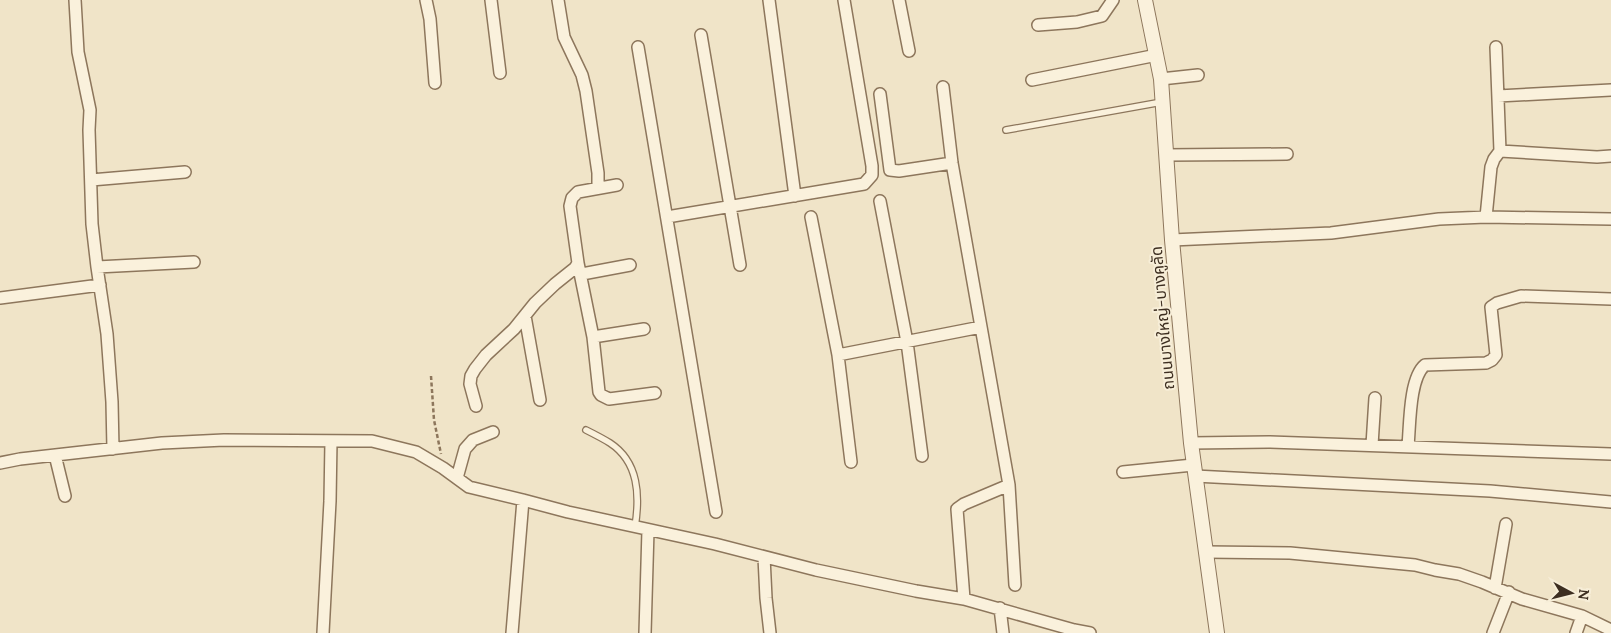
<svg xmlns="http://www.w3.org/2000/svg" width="1611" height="633" font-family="Lora,'Noto Sans Thai',serif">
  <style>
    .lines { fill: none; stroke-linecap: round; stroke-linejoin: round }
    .service-casing { stroke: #8d765c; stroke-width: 8 }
    .minor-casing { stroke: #8d765c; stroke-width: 14 }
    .tertiary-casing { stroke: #8d765c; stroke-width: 16 }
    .path { stroke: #8d765c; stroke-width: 2.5; stroke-dasharray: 4 2.5; stroke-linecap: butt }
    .service { stroke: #faf1dc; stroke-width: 5.5 }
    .minor { stroke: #faf1dc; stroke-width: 11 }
    .tertiary { stroke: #faf1dc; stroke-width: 14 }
    .labels { text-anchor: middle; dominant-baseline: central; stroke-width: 4; stroke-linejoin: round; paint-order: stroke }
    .street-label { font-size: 16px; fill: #3d2e20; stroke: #f7eed8 }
  </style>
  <rect width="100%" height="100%" fill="#f0e4c8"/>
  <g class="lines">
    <defs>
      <path id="service" d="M1006,130L1162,102
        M586,430C594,434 602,438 610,443C639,462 640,496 635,527"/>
      <path id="minor" d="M75,0L78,52L90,110L89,130L92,224L97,267L107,334L112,402L113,449
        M426,0L430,19L435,83
        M491,0L500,73
        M558,0L564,37L582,75L586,91L598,173V188
        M769,0L795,196
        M899,0L909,51
        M1038,25L1077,22L1102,16L1113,0
        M701,35L740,265
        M638,47L716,512
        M1161,79L1198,75
        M1032,80L1157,55
        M943,87L952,163L1009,485L964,504L957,509L964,599
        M880,94L890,170L899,171L952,163
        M1498,96L1611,90
        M1500,151L1597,157L1611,156
        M1167,155L1287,154
        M91,180L185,172
        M880,201L907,342L922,456
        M667,217L864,184L872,175V166L844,0
        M811,217L838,355L851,462
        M1486,217L1491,167L1494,159L1500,151L1496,47
        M1172,240L1331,233L1439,219L1486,217L1611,219
        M578,263L593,337L599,392L601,395L609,399L655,393
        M97,267L194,262
        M582,274L630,265
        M0,298L100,285
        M525,316L540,400
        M593,337L644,329
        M838,355L981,327
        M476,406L470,384L471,376L475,369L486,355L514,329L535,303L555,284L575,268L578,263L570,206L572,198L578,192L617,185
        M1191,443L1269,442L1611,454
        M1372,445L1375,398
        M1408,446C1410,426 1409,378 1425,365L1486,363L1492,360L1496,355L1491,307L1497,303L1521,296L1611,299
        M55,455L65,496
        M0,463L20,459L162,443L224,440L372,441L416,452L443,468L469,487L523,500L568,512L715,544L816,570L916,591L964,599L1074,630L1090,633
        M1123,472L1193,465
        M1195,476L1490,491L1611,502
        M457,478L465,449L473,440L493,432
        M1009,485L1015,585
        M1206,552L1290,553L1415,565L1435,570L1459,574L1482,582L1522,599L1582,616L1611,630
        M764,557L766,598L770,633
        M1495,588L1506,524
        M1000,608L1003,633
        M323,633L330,501L331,441
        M512,633L523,500
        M645,633L648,530
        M1493,633L1509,592
        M1576,633L1582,616"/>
      <path id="tertiary" d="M1145,0L1161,79L1172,240L1191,443L1217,633"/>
    </defs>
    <use href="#service" class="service-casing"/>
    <use href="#minor" class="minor-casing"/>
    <use href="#tertiary" class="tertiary-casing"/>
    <path class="path" d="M431,376L434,420L441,454"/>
    <use href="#service" class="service"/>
    <use href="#minor" class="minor"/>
    <use href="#tertiary" class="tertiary"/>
  </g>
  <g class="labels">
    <g class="street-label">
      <text transform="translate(1162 318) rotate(-95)">ถนนบางใหญ่-บางคูลัด</text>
    </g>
  </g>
  <g transform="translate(1571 593) rotate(97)" stroke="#f7eed8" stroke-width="4" paint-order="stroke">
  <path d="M0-4L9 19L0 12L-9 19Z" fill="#3d2e20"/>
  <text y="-8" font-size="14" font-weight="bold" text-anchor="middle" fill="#3d2e20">N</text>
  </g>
</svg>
